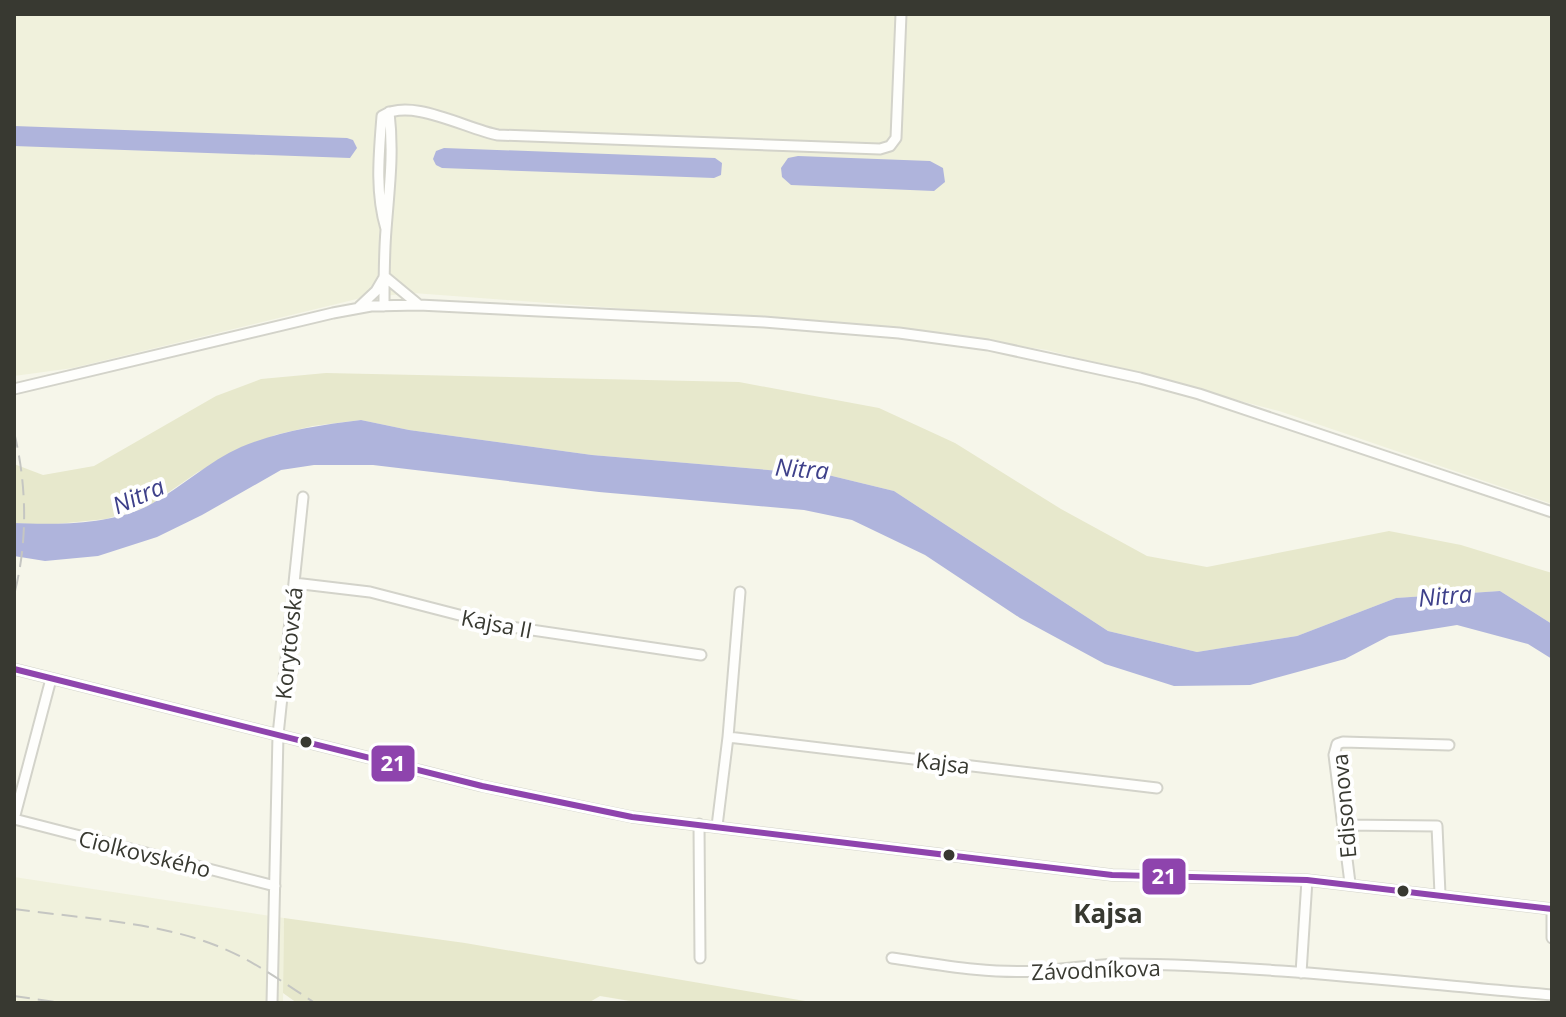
<svg xmlns="http://www.w3.org/2000/svg" width="1566" height="1017" font-family="'Open Sans',sans-serif">
  <style>
    .built { fill: #f0f1dc }
    .green { fill: #e7e8cc }
    .water { fill: #afb4dc }
    .lines { fill: none; stroke-linecap: round; stroke-linejoin: round }
    .minor-casing { stroke: #d3d3ca; stroke-width: 13 }
    .minor { stroke: #fefefc; stroke-width: 9 }
    .rail { stroke: #c5c6c2; stroke-width: 2; stroke-dasharray: 16 8; stroke-linecap: butt }
    .bus-1-casing { stroke: #fff; stroke-width: 12 }
    .bus-1 { stroke: #8e44ad; stroke-width: 6 }
    .bus-dot { fill: #383931; stroke: #fff; stroke-width: 3 }
    .labels { text-anchor: middle; dominant-baseline: central; stroke-width: 8; stroke-linejoin: round; paint-order: stroke }
    .street-label { font-size: 22px; fill: #383931; stroke: #fff }
    .water-label { font-size: 24px; font-style: italic; fill: #3e408a; stroke: #fff }
    .quarter-label { font-size: 26px; font-weight: bold; fill: #383931; stroke: #fff }
    .line-badge { stroke: #fff; stroke-width: 3 }
    .badge-label { font-size: 22px; text-anchor: middle; font-weight: bold; fill: #fff }
  </style>
  <rect width="100%" height="100%" fill="#f6f6ea"/>
  <path class="built" d="M14,14H1552V504L1279,411L1047,350L901,329L413,293L361,298L73,368L14,376Z
    M14,877L284,918L283,1003H14Z"/>
  <path class="green" d="M326,373L739,382L879,408L955,443L1061,509L1147,556L1207,567L1389,531L1461,545L1552,573V624L1500,591L1396,598L1297,636L1197,652L1108,631L894,491L828,475L592,455L409,430L361,420L313,426L275,435L198,472L150,505L106,519L47,525L14,523V464L43,475L94,466L216,396L261,379Z
    M284,918L465,943L817,1003H642L600,996L588,1003H297L283,993Z"/>
  <path class="water" d="M14,126L347,138L353,140L357,148L350,158L14,146Z
    M444,148L715,158L722,163L721,175L714,178L442,168L436,165L433,159L436,151Z
    M798,156L930,161L943,168L945,182L934,191L791,185L782,177L781,168L788,158Z
    M361,420L409,430L592,455L828,475L894,491L1108,631L1197,652L1297,636L1396,598L1500,591L1552,624V659L1528,644L1457,625L1389,636L1345,659L1250,685L1174,686L1105,664L1020,618L925,555L852,520L804,510L599,492L373,465H314L281,470L202,515L157,537L98,556L45,561L14,556V523C55,525 116,525 153,503C183,486 209,461 241,447C279,431 320,425 361,420Z"/>
  <g class="lines">
    <defs>
      <path id="minor" d="M386,229C375,192 379,154 382,116C411,97 466,129 498,135L880,149L890,146L896,138L901,14
        M384,276L419,305
        M384,306C384,281 384,255 386,230C389,189 394,154 389,112
        M359,307L376,291L383,279
        M14,389L333,313L371,306L419,305L764,322L899,333L988,345L1140,378L1199,394L1552,512
        M294,583L370,592L498,625L701,655
        M14,669L482,786L632,817L1112,875L1307,880L1552,909V938
        M728,737L1157,788
        M14,819L275,886
        M14,819L51,679
        M699,824L700,958
        M1343,825L1437,826L1440,894
        M717,826L728,737L740,592
        M1350,883L1334,755L1337,744L1343,742L1449,745
        M892,958C940,965 988,974 1037,971C1066,970 1093,964 1122,964C1265,965 1409,983 1552,995
        M1301,973L1307,880
        M272,1003L278,735L303,497"/>
    </defs>
    <use href="#minor" class="minor-casing"/>
    <use href="#minor" class="minor"/>
    <path class="rail" d="M14,432C27,485 28,542 14,595
      M14,909C79,918 160,922 220,947C254,961 284,983 315,1003
      M14,996L63,1003"/>
    <defs>
      <path id="bus-1" d="M14,669L482,786L632,817L1112,875L1307,880L1552,909"/>
    </defs>
    <use href="#bus-1" class="bus-1-casing"/>
    <use href="#bus-1" class="bus-1"/>
  </g>
  <g class="bus-dot">
    <circle cx="306" cy="742" r="7"/>
    <circle cx="949" cy="855" r="7"/>
    <circle cx="1403" cy="891" r="7"/>
  </g>
  <g class="labels">
    <g class="street-label">
      <text transform="translate(497 623) rotate(11)">Kajsa II</text>
      <text transform="translate(288 643) rotate(-84)">Korytovská</text>
      <text transform="translate(943 762) rotate(7)">Kajsa</text>
      <text transform="translate(1343 806) rotate(-95)">Edisonova</text>
      <text transform="translate(145 853) rotate(14)">Ciolkovského</text>
      <text transform="translate(1096 969) rotate(-2)">Závodníkova</text>
    </g>
    <g class="water-label">
      <text transform="translate(802 468) rotate(4)">Nitra</text>
      <text transform="translate(138 495) rotate(-24)">Nitra</text>
      <text transform="translate(1445 595) rotate(-5)">Nitra</text>
    </g>
    <g class="quarter-label">
      <text x="1108" y="913">Kajsa</text>
    </g>
  </g>
  <g class="line-badge">
    <rect x="370" y="744" width="46" height="39" rx="8" fill="#8e44ad"/>
    <rect x="1141" y="857" width="46" height="39" rx="8" fill="#8e44ad"/>
  </g>
  <g class="badge-label">
    <text x="393" y="771">21</text>
    <text x="1164" y="884">21</text>
  </g>
  <rect width="1566" height="1017" fill="none" stroke="#383931" stroke-width="32"/>
</svg>
